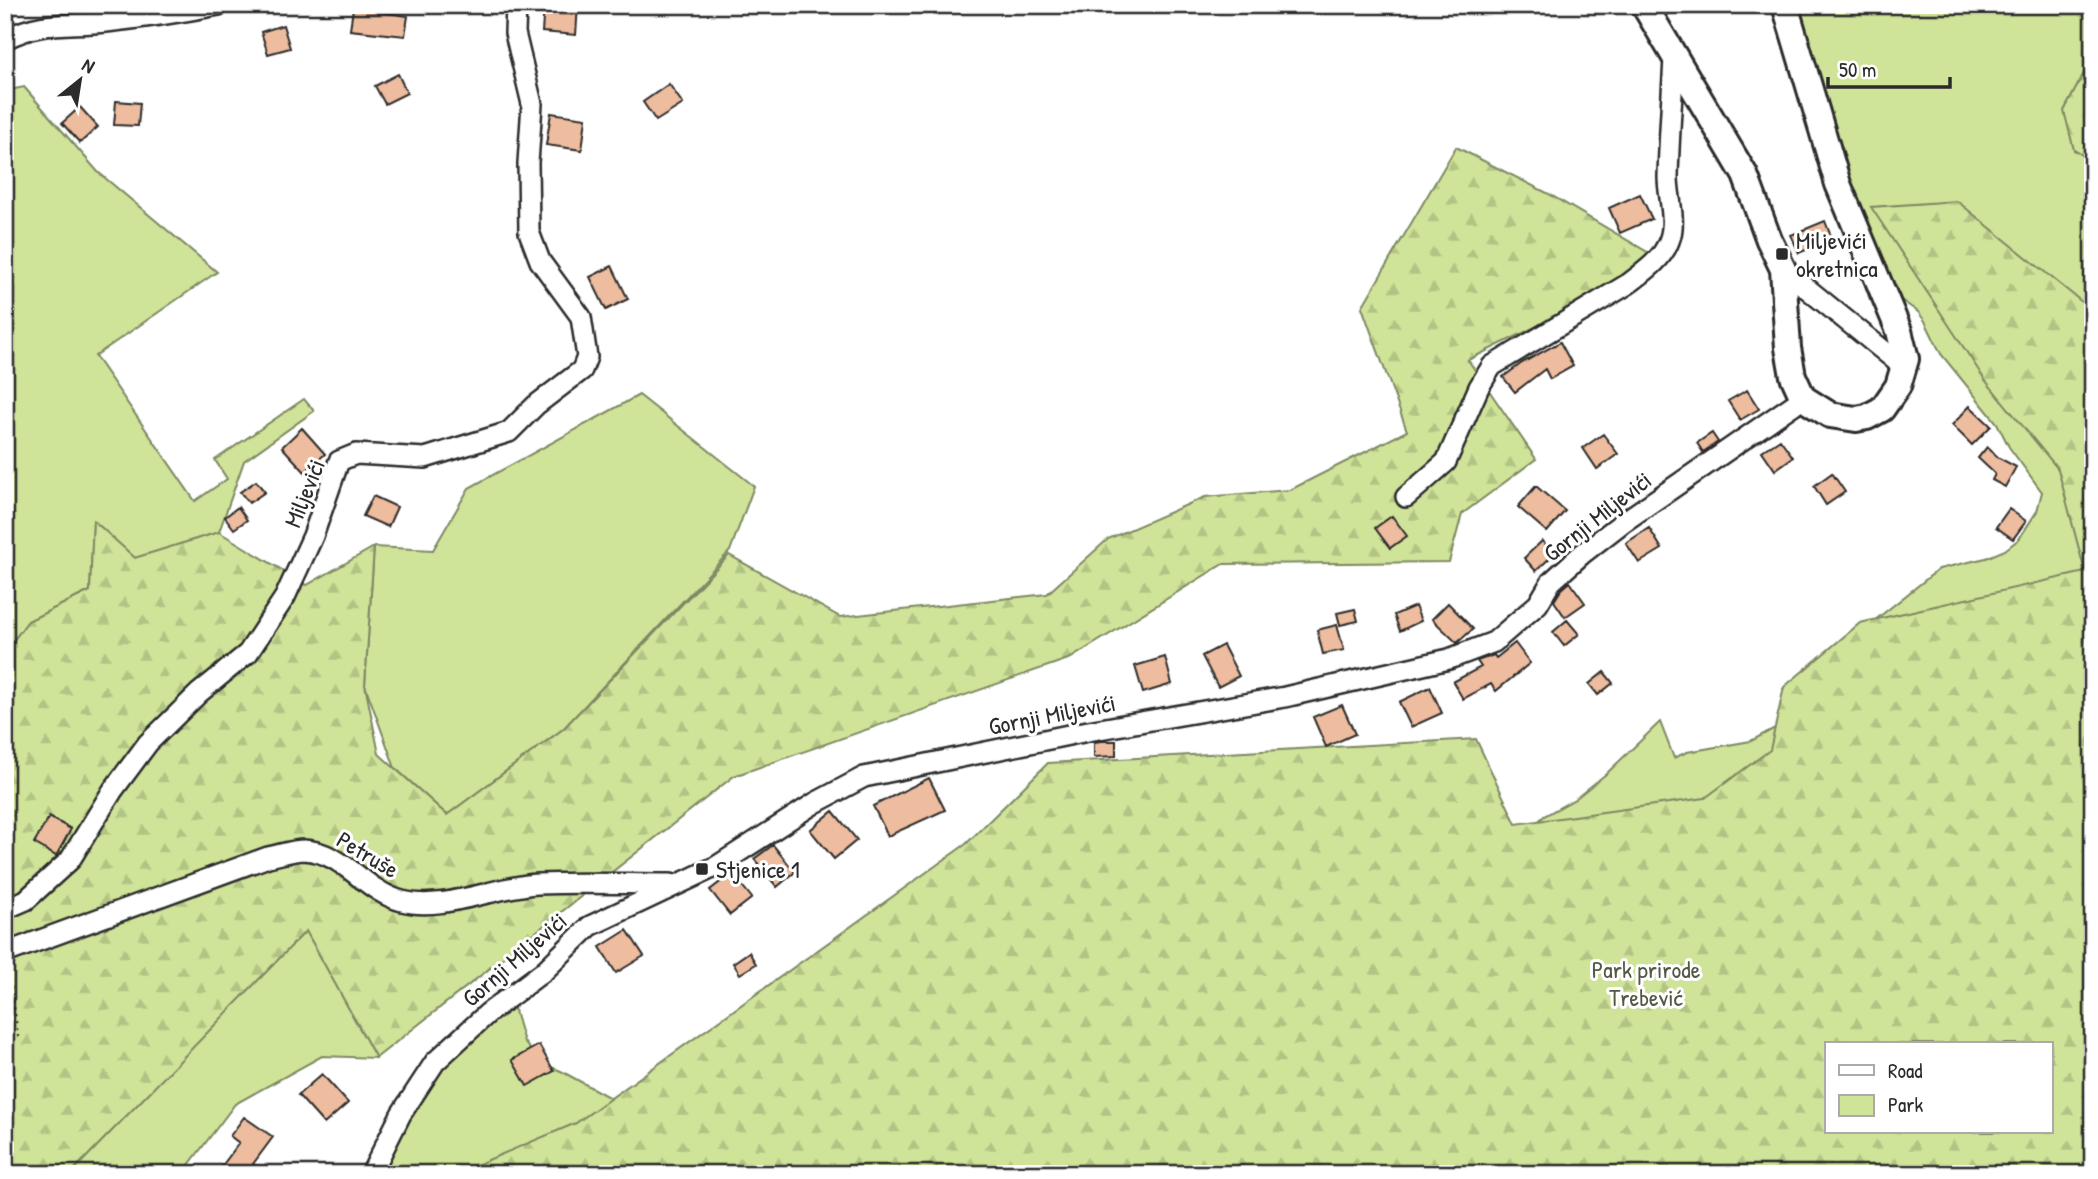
<svg xmlns="http://www.w3.org/2000/svg" width="2098" height="1179" font-family="'Patrick Hand',sans-serif">
  <style>
    .green { fill: #cfe499; stroke: #7d8862; stroke-width: 2; fill-rule: evenodd }
    .forest { fill: url(#forest-firs); stroke: #7d8862; stroke-width: 2; fill-rule: evenodd }
    .building { fill: #eebc9e; stroke: #2b2b2b; stroke-width: 2 }
    .lines { fill: none; stroke-linecap: round; stroke-linejoin: round }
    .minor-casing { stroke: #2b2b2b; stroke-width: 24 }
    .major-casing { stroke: #2b2b2b; stroke-width: 30 }
    .path { stroke: #2b2b2b; stroke-width: 2.5; stroke-dasharray: 2 5; stroke-linecap: butt }
    .minor { stroke: #fff; stroke-width: 19 }
    .major { stroke: #fff; stroke-width: 24 }
    .poi-dot { fill: #2b2b2b; stroke: #fff; stroke-width: 2.5 }
    .labels { text-anchor: middle; dominant-baseline: central; stroke-width: 6; stroke-linejoin: round; paint-order: stroke }
    .poi-label { font-size: 24px; fill: #2b2b2b; stroke: #fff; text-anchor: start }
    .street-label { font-size: 24px; fill: #2b2b2b; stroke: #fff }
    .park-label { font-size: 24px; fill: #545946; stroke: #fff }
  </style>
  <defs>
    <pattern id="forest-firs" width="22" height="20" patternUnits="userSpaceOnUse" patternTransform="scale(1.75)"><rect width="22" height="20" fill="#cfe499"/><path d="M5 1l3.5 6h-7zM16 11l3.5 6h-7z" fill="#b2c484"/></pattern>
  </defs>
  <rect width="100%" height="100%" fill="#fff"/>
  <filter id="ink" filterUnits="userSpaceOnUse"><feTurbulence type="fractalNoise" baseFrequency=".0143" numOctaves="2"/><feDisplacementMap in="SourceGraphic" scale="14" xChannelSelector="R" yChannelSelector="G"/><feConvolveMatrix kernelMatrix="1 2 1 2 8 2 1 2 1" color-interpolation-filters="sRGB"/></filter>
  <g filter="url(#ink)">
    <path class="green" d="M1769,5H2093V1174H383C398,1144 410,1110 430,1083C452,1053 484,1029 514,1008L524,1042L541,1063L561,1071L654,1122L1518,840L1544,816L1575,799L1606,774L1660,722L1674,758L1687,752L1751,741L1788,721L1792,704L1783,689L1814,669L1939,569L1986,558L2005,550L2019,539L2037,511L2042,492L2009,447L1997,423L1941,354L1925,321L1918,312L1894,295L1870,300L1785,42ZM1827,1044H2051V1132H1827Z
      M24,87L98,172L217,272L95,356L195,501L227,479L215,460L304,399L314,411L244,461L219,532L135,558L93,521L90,591L28,621L5,652V91Z
      M639,395L754,486L730,551L563,729L447,815L395,768L365,685L374,547L433,550L469,488Z
      M306,930L376,1058L322,1056L235,1104L182,1174H70Z"/>
    <path class="forest" d="M2093,56V161L2074,150L2064,111Z
      M1456,147L1547,193L1666,263L1468,360L1536,459L1462,514L1449,562L1223,564L1071,658L734,776L376,1058L306,931L70,1174H5V652L28,621L90,591L93,520L135,558L219,532L307,585L374,547L365,685L379,754L447,815L563,729L729,555L840,617L1047,594L1108,539L1205,497L1290,490L1407,431L1362,307Z
      M1957,201L2093,311V1174H455L576,1123L966,844L1048,763L1476,739L1516,824L1705,798L1770,750L1784,687L1860,623L2085,572L2058,469L1985,380L1871,207ZM1827,1044H2051V1132H1827Z"/>
    <path class="building" d="M544,5H578L576,35L542,32Z
      M353,8L408,16L405,36L350,30Z
      M283,25L290,48L268,54L261,32Z
      M398,74L407,93L385,104L375,86Z
      M669,84L683,104L656,121L643,102Z
      M116,101L140,103L138,126L114,125Z
      M80,107L98,127L80,143L62,123Z
      M551,113L586,118L582,150L546,145Z
      M1640,194L1652,219L1620,233L1609,208Z
      M1825,221L1832,239L1799,253L1791,235Z
      M612,266L628,299L606,310L590,277Z
      M1560,342L1573,366L1550,379L1545,369L1515,392L1503,377L1522,363Z
      M1747,390L1759,409L1740,420L1728,401Z
      M1970,406L1991,426L1972,445L1952,425Z
      M302,428L325,454L305,472L282,447Z
      M1712,433L1718,442L1703,452L1697,443Z
      M1603,434L1618,454L1597,469L1583,448Z
      M1780,439L1793,457L1775,470L1762,451Z
      M1987,447L1999,458L2016,467L2005,487L1992,480L1995,474L1978,458Z
      M1832,473L1845,492L1826,505L1814,486Z
      M256,481L265,492L249,503L240,492Z
      M1536,486L1565,511L1547,532L1518,507Z
      M373,496L397,507L388,527L363,516Z
      M238,507L247,520L234,529L225,517Z
      M2009,509L2026,521L2013,539L1996,527Z
      M1392,516L1407,536L1390,548L1375,528Z
      M1649,528L1662,549L1639,563L1626,543Z
      M1542,541L1554,554L1536,571L1524,558Z
      M1570,582L1585,603L1565,617L1554,601L1561,590Z
      M1448,603L1473,629L1457,643L1432,619Z
      M1415,606L1421,621L1400,631L1394,615Z
      M1355,609L1358,621L1340,625L1337,613Z
      M1567,620L1579,634L1564,646L1553,632Z
      M1337,625L1344,650L1323,654L1317,630Z
      M1515,643L1530,663L1496,691L1491,684L1463,699L1453,682L1481,667L1477,661L1494,655L1496,658Z
      M1223,645L1239,676L1218,687L1202,656Z
      M1165,657L1172,684L1143,693L1135,666Z
      M1604,672L1613,683L1598,695L1589,684Z
      M1430,687L1442,713L1411,727L1399,702Z
      M1342,705L1355,734L1326,747L1313,717Z
      M1102,741H1116V756L1094,757V742Z
      M929,778L945,810L888,836L873,806Z
      M833,811L857,840L834,859L810,830Z
      M49,817L71,829L56,856L34,843Z
      M773,845L795,872L777,887L754,859Z
      M732,873L752,898L730,915L710,890Z
      M627,930L644,956L616,973L600,947Z
      M749,952L756,964L740,974L733,963Z
      M539,1045L554,1071L527,1086L512,1060Z
      M322,1074L348,1103L324,1124L298,1095Z
      M244,1117L273,1137L253,1164L267,1174H216L239,1143L230,1136Z"/>
    <g class="lines">
      <defs>
        <path id="minor" d="M5,39C42,20 67,26 106,22C144,18 182,12 219,5
          M1783,269L1905,368
          M1406,497L1446,462L1479,387L1492,366L1628,284C1644,272 1662,260 1669,241C1677,222 1668,197 1668,177C1669,137 1672,97 1674,58
          M5,909L26,900L70,860L113,790L148,743L199,693L248,653L285,597L313,536L339,461L356,454L425,458L509,432L536,405L582,370L587,357L581,317L540,261L529,232L528,163L532,104L515,33L516,5
          M5,953L268,857C279,855 293,850 304,850C344,852 364,891 402,901C443,912 495,886 538,884C582,882 627,884 671,884
          M371,1174L401,1114L435,1062L488,1013L544,971L590,926L717,866L815,803L864,777L1088,731L1285,697L1449,659L1494,642L1538,604L1551,582L1582,554L1622,523L1803,398"/>
        <path id="major" d="M1644,5L1745,175L1769,240L1783,269L1788,348L1793,376L1803,398L1830,415L1856,419L1867,417L1882,409L1898,386L1906,359L1899,331L1838,184L1785,5"/>
      </defs>
      <use href="#minor" class="minor-casing"/>
      <use href="#major" class="major-casing"/>
      <path class="path" d="M5,976L10,978L18,1036L5,1047"/>
      <use href="#minor" class="minor"/>
      <use href="#major" class="major"/>
    </g>
  </g>
  <g class="poi-dot">
    <rect x="1775" y="247" width="14" height="14" rx="3.5"/>
    <rect x="695" y="862" width="14" height="14" rx="3.5"/>
  </g>
  <g class="labels">
    <g class="poi-label">
      <text x="1796" y="240">Miljevići<tspan x="1796" dy="28">okretnica</tspan></text>
      <text x="716" y="869">Stjenice 1</text>
    </g>
    <g class="street-label">
      <text transform="translate(304 493) rotate(-68)">Miljevići</text>
      <text transform="translate(1597 516) rotate(-38)">Gornji Miljevići</text>
      <text transform="translate(1052 714) rotate(-11)">Gornji Miljevići</text>
      <text transform="translate(368 854) rotate(31)">Petruše</text>
      <text transform="translate(514 959) rotate(-41)">Gornji Miljevići</text>
    </g>
    <g class="park-label">
      <text x="1646" y="969">Park prirode<tspan x="1646" dy="28">Trebević</tspan></text>
    </g>
  </g>
  <rect width="2098" height="1179" fill="none" stroke="#fff" stroke-width="28"/>
  <rect x="14" y="14" width="2070" height="1151" fill="none" stroke="#2b2b2b" stroke-width="2.5" filter="url(#ink)"/>
  <rect x="1825" y="1042" width="228" height="91" fill="#ffffff" stroke="#aaaaaa" stroke-width="2"/>
  <rect x="1839" y="1065" width="35" height="10" fill="#ffffff" stroke="#aaaaaa" stroke-width="2"/>
  <text x="1888" y="1078" font-size="21" fill="#2b2b2b">Road</text>
  <rect x="1839" y="1095" width="35" height="21" fill="#cfe499" stroke="#aaaaaa" stroke-width="2"/>
  <text x="1888" y="1112" font-size="21" fill="#2b2b2b">Park</text>
  <g transform="translate(80 80) rotate(30)" stroke="#ffffff" stroke-width="5" paint-order="stroke">
  <path d="M0-5L12 26L0 18L-12 26Z" fill="#2b2b2b"/>
  <text y="-10" font-size="19" font-weight="bold" text-anchor="middle" fill="#2b2b2b">N</text>
  </g>
  <path d="M1828 77v10h122v-10" fill="none" stroke="#2b2b2b" stroke-width="3.5"/>
  <text x="1839" y="77" font-size="21" fill="#2b2b2b" stroke="#ffffff" stroke-width="5" paint-order="stroke">50 m</text>
</svg>
